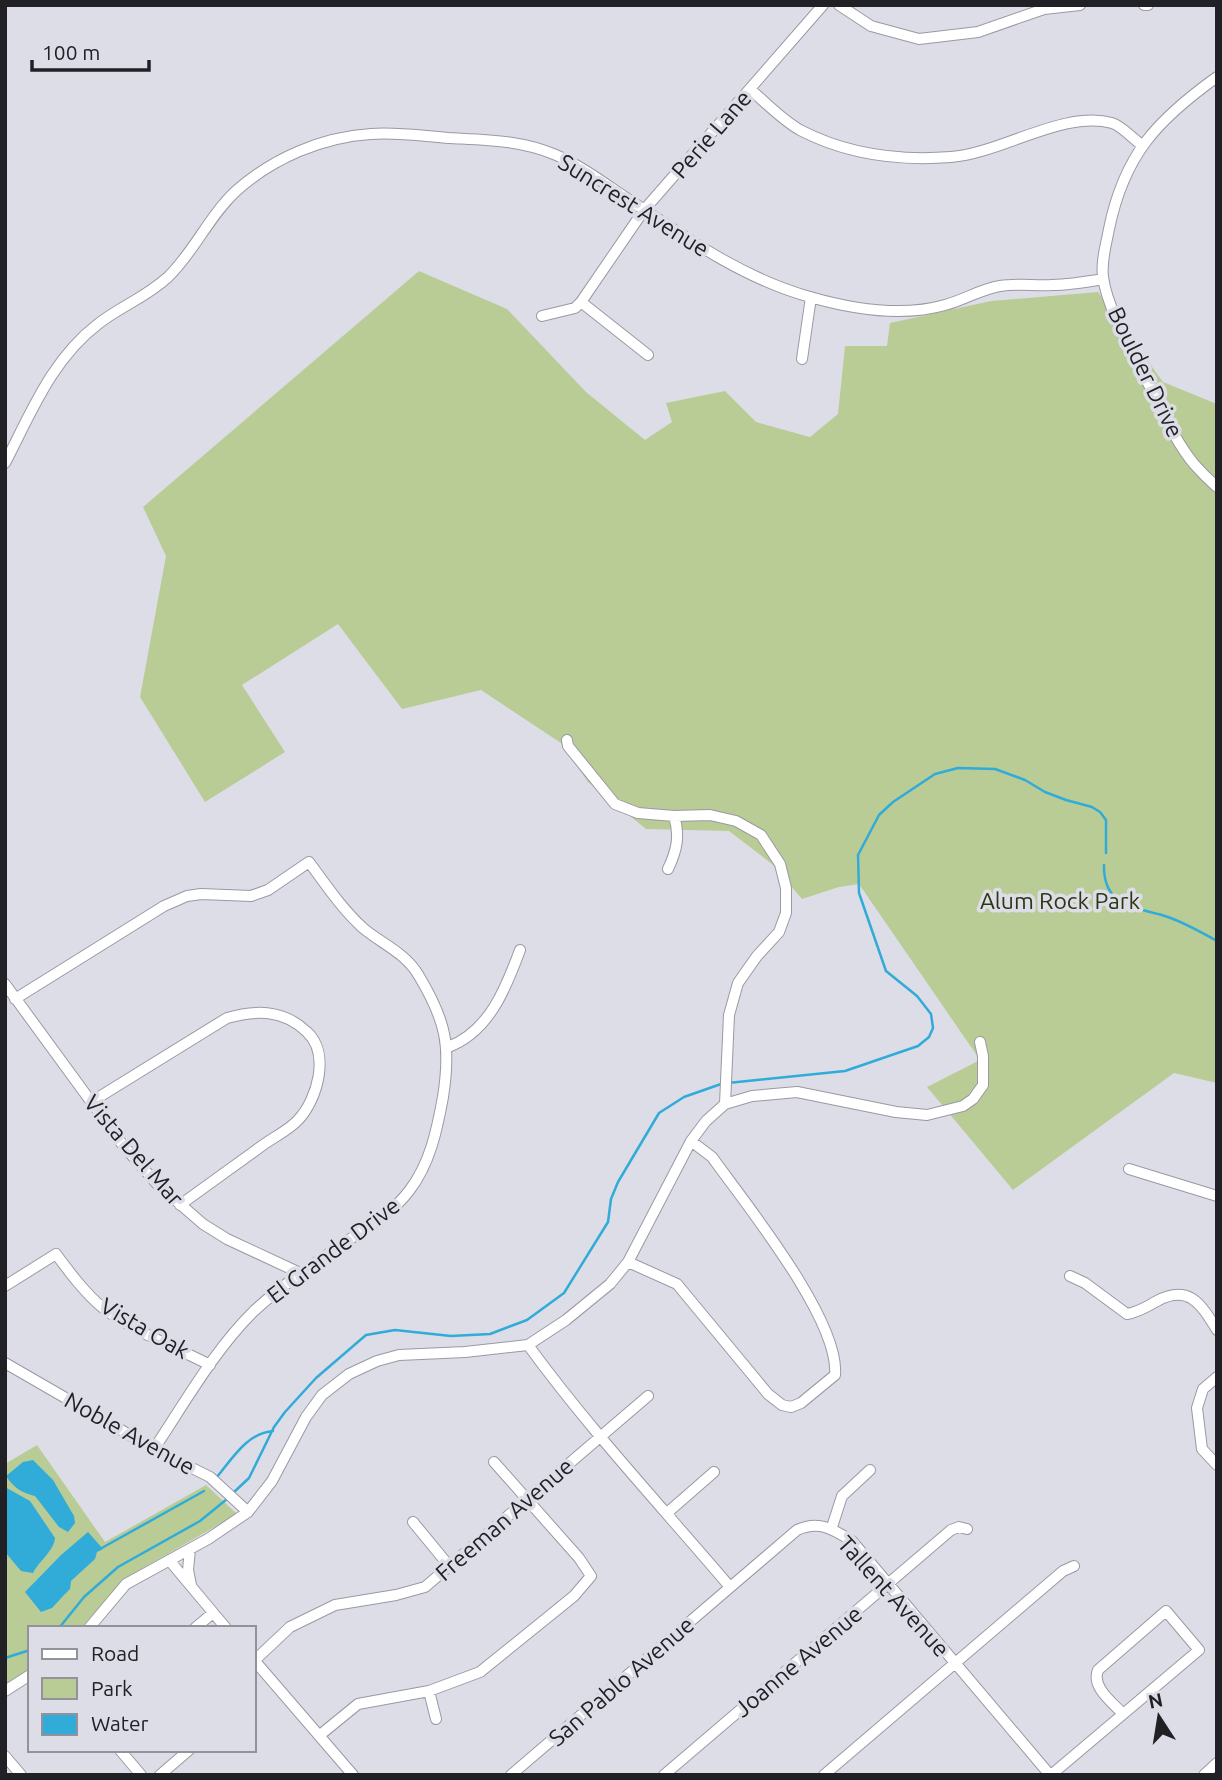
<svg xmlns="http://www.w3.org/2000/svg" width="1222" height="1780" font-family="Ubuntu,sans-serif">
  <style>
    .green { fill: #bacc96 }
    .water { fill: #31abd7 }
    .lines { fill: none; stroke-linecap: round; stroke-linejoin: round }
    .stream { stroke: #31abd7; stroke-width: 2.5 }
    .minor-casing { stroke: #9a99a3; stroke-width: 12 }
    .minor { stroke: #fff; stroke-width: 10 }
    .labels { text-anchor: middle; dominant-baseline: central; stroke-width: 7; stroke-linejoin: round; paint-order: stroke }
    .street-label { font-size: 23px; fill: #212125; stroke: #dddde8 }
    .park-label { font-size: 23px; fill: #2d3812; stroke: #dddde8 }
  </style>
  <rect width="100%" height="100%" fill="#dddde8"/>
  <path class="green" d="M419,271L507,309L586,392L645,440L672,422L666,403L725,391L756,422L810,437L838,414L845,346H887L890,323L991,301L1098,292L1163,382L1217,404V1083L1174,1073L1013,1190L927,1087L980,1060L859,884L839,887L802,899L772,864L729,831L646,829L588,782L561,743L481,690L402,709L338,624L242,685L285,752L205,802L140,697L166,556L143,507Z
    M37,1445L105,1542L206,1485L237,1514L124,1579L81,1628H30V1669L5,1684V1464Z"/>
  <path class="water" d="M33,1460L53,1480L74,1516L75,1523L68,1532L59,1527L35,1496C22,1493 14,1488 6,1476L23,1462Z
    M5,1487L30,1501L55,1538C54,1551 39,1561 33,1573L21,1571L5,1552Z
    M88,1532L103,1549L97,1552L95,1559L71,1581L70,1589L64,1595L52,1608L41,1612L25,1592L61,1555Z"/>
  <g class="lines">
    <path class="stream" d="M1104,865C1103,908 1137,907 1168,917C1185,923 1201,932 1217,941
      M728,1083L845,1071L918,1046L929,1037L933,1028L931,1014L917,996L886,971L859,893L858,855L879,815L893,802L935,774L958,768L995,769L1025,780L1045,792L1066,800L1092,807L1100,812L1106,820V853
      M217,1477C232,1459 247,1433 273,1431
      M232,1494L249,1478L274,1427L285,1412L316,1378L366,1335L395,1330L451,1336L490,1334L527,1320L564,1293L608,1222L611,1199L618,1182L659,1113L684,1097L721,1084
      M100,1549L204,1491
      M59,1628L84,1597L118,1567L200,1521L227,1499
      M5,1658L30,1650"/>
    <defs>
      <path id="minor" d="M839,5L871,26L919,39L978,32L1044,9L1080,5
        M1144,5H1148
        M1217,77C1157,120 1124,155 1109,229C1106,245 1101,261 1103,277C1107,308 1134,358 1149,385C1163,412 1175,441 1194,464C1201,472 1209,480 1217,487
        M750,89C765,102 782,120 800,130C846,154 900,161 951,157C1002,153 1063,110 1112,123C1122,126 1133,139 1142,145
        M581,302L648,355
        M542,316L575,308L581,302L644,210L823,5
        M802,359L811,297
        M5,463C31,413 52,359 98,324C121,306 145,298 168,277C194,252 209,216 236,191C273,158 322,137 371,134C396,132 423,136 449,138C486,140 521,140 556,155C584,167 609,187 634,203C689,240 745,279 810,297C852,309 903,317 945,305C964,300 981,289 1000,286C1018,283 1034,286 1052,285C1069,285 1086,282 1103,279
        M567,740L568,746L615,804L638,813L674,816L710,815L736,821L761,835L780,864L786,888V913L779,932L757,956L738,983L729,1015L725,1104
        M668,869C677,850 680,836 674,816
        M5,984L122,1144L157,1184L203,1224L227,1239L300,1273
        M15,999L164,906L187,896L201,894L251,896L268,890L309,862C326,885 342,909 363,928C382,944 406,953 419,976C446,1021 451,1046 443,1097C437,1130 430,1164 409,1191C393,1212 369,1226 347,1241C315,1263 282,1285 254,1311C215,1349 184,1404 154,1449
        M448,1047C489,1032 506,988 520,950
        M91,1102L227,1018C256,1010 283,1009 307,1032C330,1053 318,1099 298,1120C289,1130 274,1137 263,1145C235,1165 208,1185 180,1205
        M1129,1169L1217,1196
        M628,1262L677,1284L768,1394L782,1405L791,1407L801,1403L835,1375C840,1320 745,1203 712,1157L691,1141
        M1070,1276L1085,1283L1127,1314C1139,1312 1146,1307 1157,1301C1189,1284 1201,1304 1217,1330
        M5,1286L56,1254C70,1273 85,1293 103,1308C135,1332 175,1347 210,1365
        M528,1345C590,1430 662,1507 730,1587
        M5,1363L154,1449L210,1477L248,1512
        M1217,1377L1203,1389L1197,1408L1202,1449L1217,1465
        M667,1513L714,1472
        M413,1522L450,1567
        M832,1527L842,1496L870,1470
        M190,1549L188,1570L191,1585
        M169,1560L226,1628
        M89,1628L126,1584L208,1539L248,1512L272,1481L306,1417L322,1395L349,1374L377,1361L399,1355L465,1352L528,1345L566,1320L610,1284L628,1262L691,1141L706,1121L725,1104L752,1096L797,1092L896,1112L927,1115L963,1106L973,1099L983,1085V1056L980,1042
        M195,1628L213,1613
        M254,1660L353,1775
        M254,1661L290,1627L335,1605L396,1595L425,1587L648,1396
        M5,1691L30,1675
        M429,1691L436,1719
        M320,1735L358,1704L429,1691L480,1672L574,1596L591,1576L579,1558L494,1462
        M120,1750L141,1775
        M5,1756L21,1775
        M160,1775L189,1750
        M511,1775L797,1530C819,1520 833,1529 852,1541L1050,1775
        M664,1775L951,1530L959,1527L967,1529
        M824,1775L1063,1571L1074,1566
        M1051,1775L1199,1650L1166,1611L1098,1670C1091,1687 1112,1702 1123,1714
        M1204,1775L1217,1763"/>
    </defs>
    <use href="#minor" class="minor-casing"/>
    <use href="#minor" class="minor"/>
  </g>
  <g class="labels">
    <g class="street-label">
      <text transform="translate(711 134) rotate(-49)">Perie Lane</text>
      <text transform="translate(634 205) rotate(32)">Suncrest Avenue</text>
      <text transform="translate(1146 372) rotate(64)">Boulder Drive</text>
      <text transform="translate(134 1150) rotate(49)">Vista Del Mar</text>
      <text transform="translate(333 1250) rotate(-37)">El Grande Drive</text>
      <text transform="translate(145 1328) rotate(30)">Vista Oak</text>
      <text transform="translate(130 1433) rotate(29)">Noble Avenue</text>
      <text transform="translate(504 1519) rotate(-41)">Freeman Avenue</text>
      <text transform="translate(894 1596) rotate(48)">Tallent Avenue</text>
      <text transform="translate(798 1661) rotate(-40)">Joanne Avenue</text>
      <text transform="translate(621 1681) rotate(-41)">San Pablo Avenue</text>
    </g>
    <g class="park-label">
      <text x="1060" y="900">Alum Rock Park</text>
    </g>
  </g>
  <rect width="1222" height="1780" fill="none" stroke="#212125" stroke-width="14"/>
  <rect x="28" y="1626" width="228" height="126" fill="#dddde8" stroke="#92929a" stroke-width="2"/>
  <rect x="42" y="1649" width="35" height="10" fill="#ffffff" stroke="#92929a" stroke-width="2"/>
  <text x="91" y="1661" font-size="21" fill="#212125">Road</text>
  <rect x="42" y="1678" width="35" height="21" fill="#bacc96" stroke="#92929a" stroke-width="2"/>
  <text x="91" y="1696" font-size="21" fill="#212125">Park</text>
  <rect x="42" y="1714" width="35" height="21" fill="#31abd7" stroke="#92929a" stroke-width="2"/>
  <text x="91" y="1731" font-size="21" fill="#212125">Water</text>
  <g transform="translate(1159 1717) rotate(348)" stroke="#dddde8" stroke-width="5" paint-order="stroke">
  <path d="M0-5L12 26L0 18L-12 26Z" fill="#212125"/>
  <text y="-10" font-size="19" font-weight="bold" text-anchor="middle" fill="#212125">N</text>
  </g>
  <path d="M32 60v10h117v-10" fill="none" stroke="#212125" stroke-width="3.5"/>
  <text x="42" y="60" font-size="21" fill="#212125" stroke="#dddde8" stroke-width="5" paint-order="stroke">100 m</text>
</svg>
